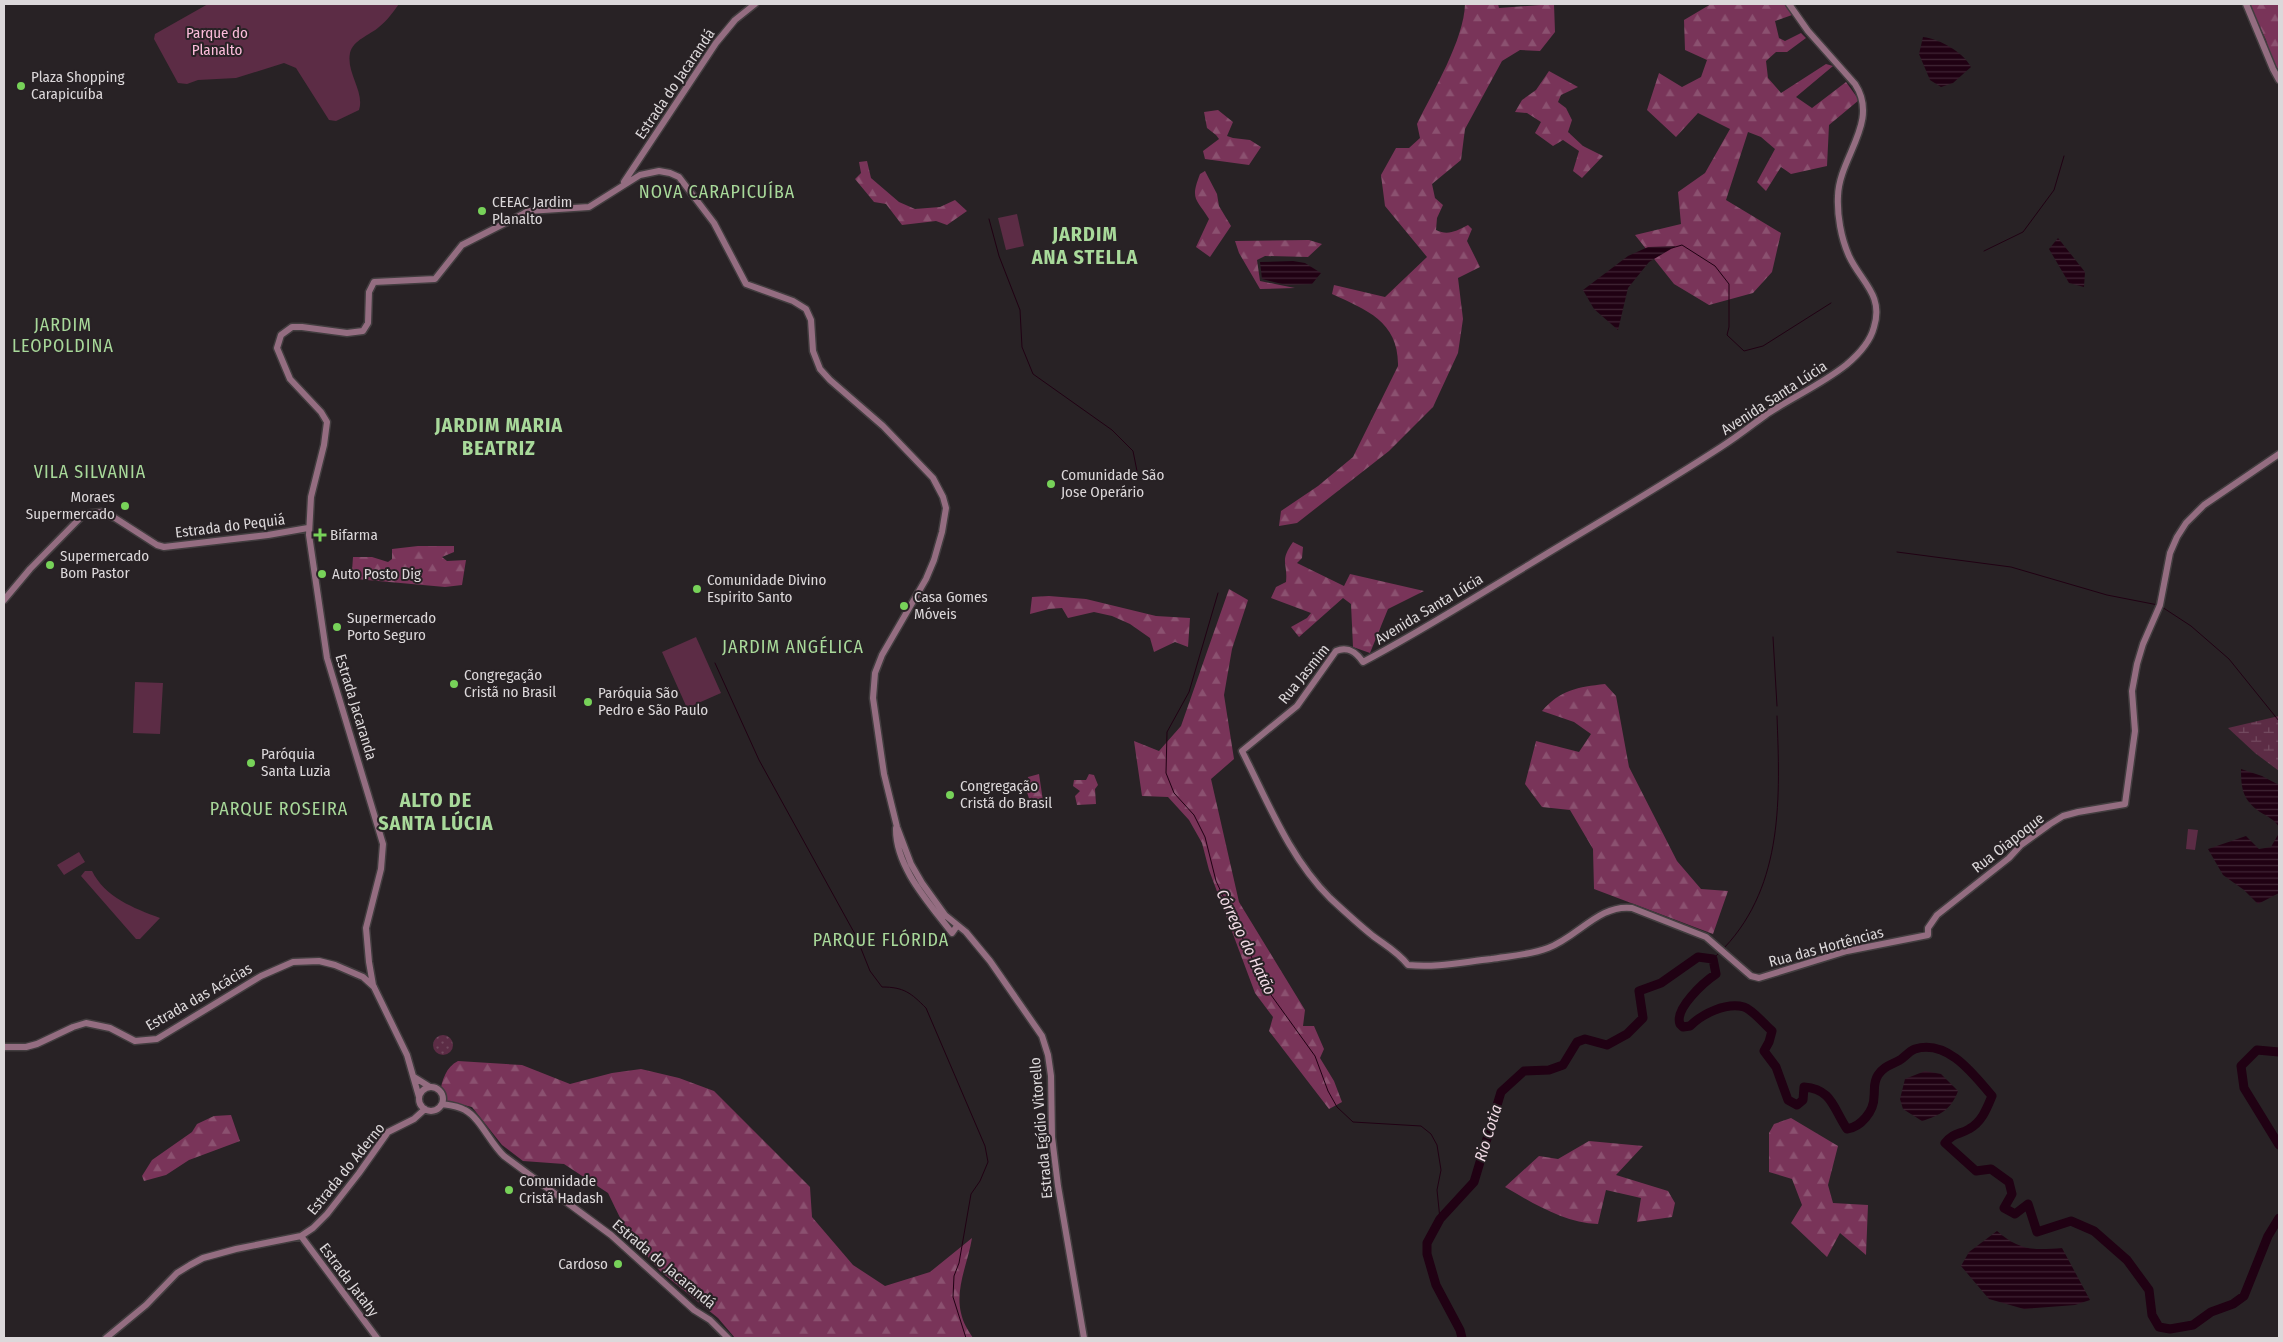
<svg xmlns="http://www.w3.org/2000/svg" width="2283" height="1342" font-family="'Fira Sans Condensed',sans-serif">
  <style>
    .grass { fill: url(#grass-dots) }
    .forest { fill: url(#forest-firs) }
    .wetland { fill: url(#wetland-marsh) }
    .park { fill: #5c2c45 }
    .water { fill: url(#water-rules) }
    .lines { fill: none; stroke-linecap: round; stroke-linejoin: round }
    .stream { stroke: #200113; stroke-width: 1 }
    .river { stroke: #200113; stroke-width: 9 }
    .secondary-casing { stroke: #423d3f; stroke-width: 9 }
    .secondary { stroke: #946d81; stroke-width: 6 }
    .poi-dot { fill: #77d259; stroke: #282225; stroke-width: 2 }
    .labels { text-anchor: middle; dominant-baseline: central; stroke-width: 4; stroke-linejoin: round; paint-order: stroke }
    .park-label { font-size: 15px; fill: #fcbddb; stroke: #282225 }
    .poi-label { font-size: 15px; fill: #dcd8da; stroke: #282225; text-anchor: start }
    .street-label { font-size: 15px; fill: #dcd8da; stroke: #282225 }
    .water-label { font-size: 16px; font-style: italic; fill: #f1dbe5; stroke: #282225 }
    .quarter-label { font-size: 18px; letter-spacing: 1px; fill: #a8d99a; stroke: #282225 }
    .district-label { font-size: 20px; font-weight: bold; letter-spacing: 1px; fill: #a8d99a; stroke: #282225 }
  </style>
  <defs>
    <pattern id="grass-dots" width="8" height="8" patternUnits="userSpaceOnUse" patternTransform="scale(1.25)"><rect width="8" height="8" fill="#5c2c45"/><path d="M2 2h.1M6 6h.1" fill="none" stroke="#734a5f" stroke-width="1.8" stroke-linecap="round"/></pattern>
    <pattern id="forest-firs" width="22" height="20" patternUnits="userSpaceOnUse" patternTransform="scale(1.25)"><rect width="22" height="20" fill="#793459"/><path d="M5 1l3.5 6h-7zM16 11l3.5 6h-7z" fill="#8b5170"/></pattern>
    <pattern id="wetland-marsh" width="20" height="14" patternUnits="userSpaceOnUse" patternTransform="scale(1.25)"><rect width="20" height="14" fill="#5c2c45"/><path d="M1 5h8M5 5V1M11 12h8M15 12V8" fill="none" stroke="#734a5f"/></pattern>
    <pattern id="water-rules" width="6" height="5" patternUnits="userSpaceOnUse" patternTransform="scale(1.25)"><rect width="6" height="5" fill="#200113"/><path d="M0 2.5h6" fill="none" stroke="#402535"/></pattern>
  </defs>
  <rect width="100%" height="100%" fill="#282225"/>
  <path class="grass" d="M433 1045a10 10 0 1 1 20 0a10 10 0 1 1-20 0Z"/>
  <path class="forest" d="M1465,4H1498L1499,8L1554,4L1555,32L1540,51L1520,50L1502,61L1465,129L1461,160L1432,184L1435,198L1443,205L1437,218L1436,230C1448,236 1456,231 1468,225L1472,229L1467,241L1480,267L1458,278L1463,319L1458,353L1433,407L1389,451L1297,523L1279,526L1281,511L1318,486L1353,457L1398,366C1399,322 1367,310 1332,294L1334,285L1385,297L1427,257L1385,206L1381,175L1396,148H1409L1420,138L1417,124C1433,91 1464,40 1465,4Z
    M1711,4H1785L1792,15L1775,21L1779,38L1785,41L1801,33L1806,38L1787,52H1776L1766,61L1768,78L1781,93L1826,64L1833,66L1796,97L1812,108L1846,82L1859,100L1829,125L1827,166L1791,174L1781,167L1766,191L1757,182L1775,149L1761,137L1748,132L1726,200L1781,233L1772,272L1753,293L1709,305L1674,284L1635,235L1681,224L1678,192L1705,173L1730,129L1698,113L1676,137L1647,110L1659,73L1682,87L1701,77L1707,60L1685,50L1684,20Z
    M2249,4H2279V71L2271,58L2266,40Z
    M1549,71L1578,87L1561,95L1558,102L1566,108L1572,120L1568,132L1583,146L1603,156L1582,178L1573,171L1579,151L1563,140L1553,146L1535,133L1541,122L1527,113L1515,112L1522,100L1536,90Z
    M1218,110L1233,122L1227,136L1233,138L1250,140L1261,147L1249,165L1205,159L1203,151L1219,139L1216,135L1207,128L1204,112Z
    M867,161L871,178L899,202L915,209L940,207L955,200L967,211L947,225L936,221L902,225L886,204L874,202L855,179L861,173L859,162Z
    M1205,171L1217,194L1219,206L1231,226L1210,257L1196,247L1209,219C1196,198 1190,200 1200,174Z
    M1309,240L1322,244L1308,257L1265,256L1257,260L1260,281L1295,288L1260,289L1239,253L1235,241Z
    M1293,542L1303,547L1302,558L1297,563L1344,586L1350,574L1424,591L1388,609L1370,653L1353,647L1351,604L1343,598L1299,637L1291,627L1307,618L1311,613L1271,598L1276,587L1286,582C1288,562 1279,562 1293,542Z
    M418,546H454V552L442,557L447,561L466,560L462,585L445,587L356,579L352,571L353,557H372L388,562L392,559V549Z
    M1229,589L1248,600L1232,649L1224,695L1234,759L1211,779L1239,902L1305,1010L1303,1026H1314L1324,1049L1320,1058L1334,1081L1342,1102L1329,1109L1269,1031L1273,1017L1255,993L1209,870L1202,843L1189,820L1168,797L1142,796L1134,741L1159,751L1181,726Z
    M1049,596L1086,599L1156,616L1190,618L1188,647L1175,642L1154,652L1150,638L1130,624L1112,616L1094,612L1068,618L1062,608L1049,609L1030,614L1032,597Z
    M1605,684L1616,696L1629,767L1677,861L1701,889L1728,891L1713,934L1594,889L1593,849L1570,810L1542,807L1525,784L1536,741L1579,752L1591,734L1574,722L1542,711C1560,690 1578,687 1605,684Z
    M1039,774L1043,801L1047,800V808L1024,809L1023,806L1030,802L1027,792L1028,777Z
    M1089,774L1094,775L1098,785L1095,789L1096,804L1077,805L1075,796L1080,791L1073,786L1074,780H1086Z
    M458,1061L522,1065L570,1084L612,1073L641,1069L679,1078L714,1091L810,1187L812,1217L853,1265L885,1286L930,1272L972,1238C968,1263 955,1288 961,1313C963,1323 968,1330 973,1338H735L718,1318L660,1271L627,1232L608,1193L564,1164L523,1161L502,1145L472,1107L446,1101L440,1093C442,1080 446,1067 458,1061Z
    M231,1115L240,1141L189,1160L166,1175L144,1181L142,1176L152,1160L192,1132L197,1124L214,1116Z
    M1791,1118L1838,1146L1828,1185L1833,1203L1868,1205L1866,1255L1840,1233L1827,1257L1791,1223L1802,1205L1792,1179L1769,1172V1133L1774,1124Z
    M1589,1141L1643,1146L1616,1175L1668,1191L1675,1203L1672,1217L1637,1222L1641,1198L1606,1190L1598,1224C1565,1223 1534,1204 1505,1187L1539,1156L1558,1159Z"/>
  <path class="wetland" d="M2279,716V771L2255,753L2228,728Z"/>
  <path class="park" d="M208,4H399C393,12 387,21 379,27C370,35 353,40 350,53C346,73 365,92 359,110L336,121L329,120L296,68L284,63L236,78L198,80L187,84L178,83L154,39L155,34Z
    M1017,214L1024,246L1006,250L998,218Z
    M696,637L721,693L687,708L662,652Z
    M135,682L163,683L160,734L133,733Z
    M2188,829L2198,830L2195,850L2186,849Z
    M79,852L85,862L64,875L57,865Z
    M85,871H92C105,897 133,908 160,918L140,939H136L81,876Z"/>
  <path class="water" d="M1923,37C1940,39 1963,52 1971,67L1953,83L1941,87L1930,80L1919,54Z
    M2058,238L2085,272L2084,287L2069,283L2049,249Z
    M1676,246L1649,262L1628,288L1618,330L1594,309L1583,290L1628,256L1648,247Z
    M1293,261L1305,263L1321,273L1312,284L1286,285L1262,279L1260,262Z
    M2241,769L2262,776L2279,785V827C2274,819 2268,817 2260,812C2243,800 2241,789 2241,769Z
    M2279,833V893L2258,904L2244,890L2223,875L2208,849L2246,836L2259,849L2271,847Z
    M1925,1071L1941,1074L1958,1091C1951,1110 1940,1115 1922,1121L1903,1109L1900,1099L1905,1079Z
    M1997,1231C2020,1251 2033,1250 2062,1248L2090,1300L2075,1305L2024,1309L1989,1299L1961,1266L1969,1252Z"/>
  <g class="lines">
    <path class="stream" d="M989,219L999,256L1020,310L1022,347L1033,374L1112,430L1133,451L1138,476
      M1672,248L1682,245L1715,266L1729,284V327L1727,335L1744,351L1763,346L1831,303
      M1984,251L2023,232L2054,190L2064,156
      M1897,552L2011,567L2107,595L2158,605
      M1218,593L1189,692L1167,732L1166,773L1174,793L1194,815L1205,837L1216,881L1266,988L1315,1056L1328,1091L1337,1107L1353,1122L1421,1126L1431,1134L1437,1145L1441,1170L1437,1190L1440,1219
      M2162,607L2191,626L2229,659L2279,721
      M1773,637L1777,706
      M715,663L759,760L856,936L870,971L882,987C904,987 911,993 926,1008L985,1146L988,1162L980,1181L971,1194L959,1263L954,1276L953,1297L966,1338
      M1725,947C1784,884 1780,796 1777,716
      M1713,959L1719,953"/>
    <path class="river" d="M2279,1052L2257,1050L2241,1066L2244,1088L2279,1145
      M1462,1338L1460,1330L1436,1285L1427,1254V1243L1440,1219L1474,1182L1501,1092L1524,1071L1549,1070L1563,1065L1577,1042L1585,1039L1607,1045L1627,1034L1643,1018L1639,991L1661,983L1698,957L1713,959L1716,974C1704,982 1674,1009 1680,1024L1683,1027L1690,1026C1702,1014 1726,1002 1744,1007C1753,1010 1764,1024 1772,1031L1769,1042L1764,1051L1776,1067L1788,1100L1797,1105L1803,1100L1804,1087C1832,1089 1833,1108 1847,1129C1861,1127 1874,1111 1874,1097C1875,1088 1873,1083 1878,1075C1884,1066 1891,1065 1900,1060C1905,1057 1909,1051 1915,1049C1948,1039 1974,1075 1992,1096C1987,1108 1982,1122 1969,1129C1959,1135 1954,1132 1945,1143L1976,1171L1991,1169L2009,1182L2012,1194L2004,1208L2015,1214L2028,1204L2037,1232L2071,1221L2094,1231L2127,1260L2149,1290L2152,1315L2159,1327L2170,1329L2193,1325L2211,1312L2233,1304L2244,1296L2268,1236L2279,1218"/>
    <defs>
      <path id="secondary" d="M1789,4L1808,31L1855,84C1880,122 1839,157 1838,196C1837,215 1841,238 1849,256C1861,282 1884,295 1874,327C1870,343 1858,355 1846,365C1822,384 1793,397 1767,414C1752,425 1737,437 1721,447C1658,488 1594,525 1530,564C1475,597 1420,632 1363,662C1356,652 1348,646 1336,651L1297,706L1242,751C1268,802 1289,857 1330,898C1344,911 1358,924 1373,936C1385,945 1398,952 1408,965C1436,968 1463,962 1491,959C1510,956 1530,955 1548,948C1578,937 1599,904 1632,908L1706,937L1751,976L1759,978L1847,951L1928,935V928L1937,915L2009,858L2021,845L2050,824L2063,816L2078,812L2125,804L2135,731L2132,691L2137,664L2143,644L2160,605L2170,553L2177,537L2186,523L2204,505L2279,454
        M2246,4L2273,69L2279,80
        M624,182L716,43L735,20L755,4
        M4,600L30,569L84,514L101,512L115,518L157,545L164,547L268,535L308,528
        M896,828C895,867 930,904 952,933L957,926
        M4,1047H26L37,1044L73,1027L86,1023L110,1028L135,1041L157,1039L261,976L293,962L319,961L335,965L363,977L374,987
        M414,1077L430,1087
        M419 1099a12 12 0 1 1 24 0a12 12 0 1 1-24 0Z
        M419,1097L407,1055L373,985L369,962L366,928L381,869L383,844L327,658L309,535L311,497L324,445L327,422L321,412L290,379L277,348L281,335L292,327H302L347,333L363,331L368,323L369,292L374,282L435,279L462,245L521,215L528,211L589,207L640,175L659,171L670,173L679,177L714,223L746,284L793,301L806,309L811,320L813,351L820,369L830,380L883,426L933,478L943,497L946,508L942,532L934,560L926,579L882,655L875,673L873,698L884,774L897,827L911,864L922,883L945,915L966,932L990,961L1042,1036L1048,1055L1051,1076L1052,1137L1058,1186L1084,1338
        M442,1104C449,1105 458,1106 465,1110C480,1118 490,1143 504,1156L611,1235L694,1310L710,1320L728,1338
        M301,1236L377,1338
        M106,1338L146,1305L177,1273L190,1265L203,1258L236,1249L301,1236L313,1228L327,1214L359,1173L388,1132L414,1119L425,1109"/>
    </defs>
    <use href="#secondary" class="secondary-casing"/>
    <use href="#secondary" class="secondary"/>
  </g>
  <g class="poi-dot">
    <circle cx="21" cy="86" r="5"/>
    <circle cx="482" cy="211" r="5"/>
    <circle cx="1051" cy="484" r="5"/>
    <circle cx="125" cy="506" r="5"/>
    <path d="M317.5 527.5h5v5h5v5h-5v5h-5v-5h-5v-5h5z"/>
    <circle cx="50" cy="565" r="5"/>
    <circle cx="322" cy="574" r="5"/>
    <circle cx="697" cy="589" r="5"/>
    <circle cx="904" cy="606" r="5"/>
    <circle cx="337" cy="627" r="5"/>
    <circle cx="454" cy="684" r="5"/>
    <circle cx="588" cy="702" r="5"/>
    <circle cx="251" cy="763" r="5"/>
    <circle cx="950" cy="795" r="5"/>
    <circle cx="509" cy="1190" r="5"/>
    <circle cx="618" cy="1264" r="5"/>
  </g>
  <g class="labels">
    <g class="park-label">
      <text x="217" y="33">Parque do<tspan x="217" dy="17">Planalto</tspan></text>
    </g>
    <g class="poi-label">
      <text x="31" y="77">Plaza Shopping<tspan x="31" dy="17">Carapicuíba</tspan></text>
      <text x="492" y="202">CEEAC Jardim<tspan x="492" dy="17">Planalto</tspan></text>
      <text x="1061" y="475">Comunidade São<tspan x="1061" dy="17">Jose Operário</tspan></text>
      <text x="115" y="497" text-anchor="end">Moraes<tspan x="115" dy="17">Supermercado</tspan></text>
      <text x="330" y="535">Bifarma</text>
      <text x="60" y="556">Supermercado<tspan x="60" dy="17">Bom Pastor</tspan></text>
      <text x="332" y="574">Auto Posto Dig</text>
      <text x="707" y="580">Comunidade Divino<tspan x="707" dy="17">Espirito Santo</tspan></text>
      <text x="914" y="597">Casa Gomes<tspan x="914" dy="17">Móveis</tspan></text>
      <text x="347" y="618">Supermercado<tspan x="347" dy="17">Porto Seguro</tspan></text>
      <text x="464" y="675">Congregação<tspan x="464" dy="17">Cristã no Brasil</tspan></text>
      <text x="598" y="693">Paróquia São<tspan x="598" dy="17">Pedro e São Paulo</tspan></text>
      <text x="261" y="754">Paróquia<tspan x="261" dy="17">Santa Luzia</tspan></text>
      <text x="960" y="786">Congregação<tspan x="960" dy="17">Cristã do Brasil</tspan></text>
      <text x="519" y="1181">Comunidade<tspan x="519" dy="17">Cristã Hadash</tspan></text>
      <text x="608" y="1264" text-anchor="end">Cardoso</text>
    </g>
    <g class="street-label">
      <text transform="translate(675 84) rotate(-56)">Estrada do Jacarandá</text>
      <text transform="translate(1774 398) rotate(-33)">Avenida Santa Lúcia</text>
      <text transform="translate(230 526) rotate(-7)">Estrada do Pequiá</text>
      <text transform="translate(1429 609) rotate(-31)">Avenida Santa Lúcia</text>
      <text transform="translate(1304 674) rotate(-51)">Rua Jasmim</text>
      <text transform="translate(356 707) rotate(73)">Estrada Jacaranda</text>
      <text transform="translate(2008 843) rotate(-38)">Rua Oiapoque</text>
      <text transform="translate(1826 947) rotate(-15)">Rua das Hortências</text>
      <text transform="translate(199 997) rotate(-30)">Estrada das Acácias</text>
      <text transform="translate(1041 1128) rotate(-95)">Estrada Egídio Vitorello</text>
      <text transform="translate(346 1169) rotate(-51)">Estrada do Aderno</text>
      <text transform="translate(664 1264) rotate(40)">Estrada do Jacarandá</text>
      <text transform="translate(349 1280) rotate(53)">Estrada Jatahy</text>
    </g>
    <g class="water-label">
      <text transform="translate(1246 942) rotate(64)">Córrego do Hatão</text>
      <text transform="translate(1488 1133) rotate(-73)">Rio Cotia</text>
    </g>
    <g class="quarter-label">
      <text x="717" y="192">NOVA CARAPICUÍBA</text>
      <text x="63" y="325">JARDIM<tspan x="63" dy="21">LEOPOLDINA</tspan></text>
      <text x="90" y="472">VILA SILVANIA</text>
      <text x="793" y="647">JARDIM ANGÉLICA</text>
      <text x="279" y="809">PARQUE ROSEIRA</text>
      <text x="881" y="940">PARQUE FLÓRIDA</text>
    </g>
    <g class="district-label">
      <text x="1085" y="234">JARDIM<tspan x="1085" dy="23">ANA STELLA</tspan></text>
      <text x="499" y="425">JARDIM MARIA<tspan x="499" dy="23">BEATRIZ</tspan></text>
      <text x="436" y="800">ALTO DE<tspan x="436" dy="23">SANTA LÚCIA</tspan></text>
    </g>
  </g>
  <rect width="2283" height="1342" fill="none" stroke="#dcd8da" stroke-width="10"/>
</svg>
